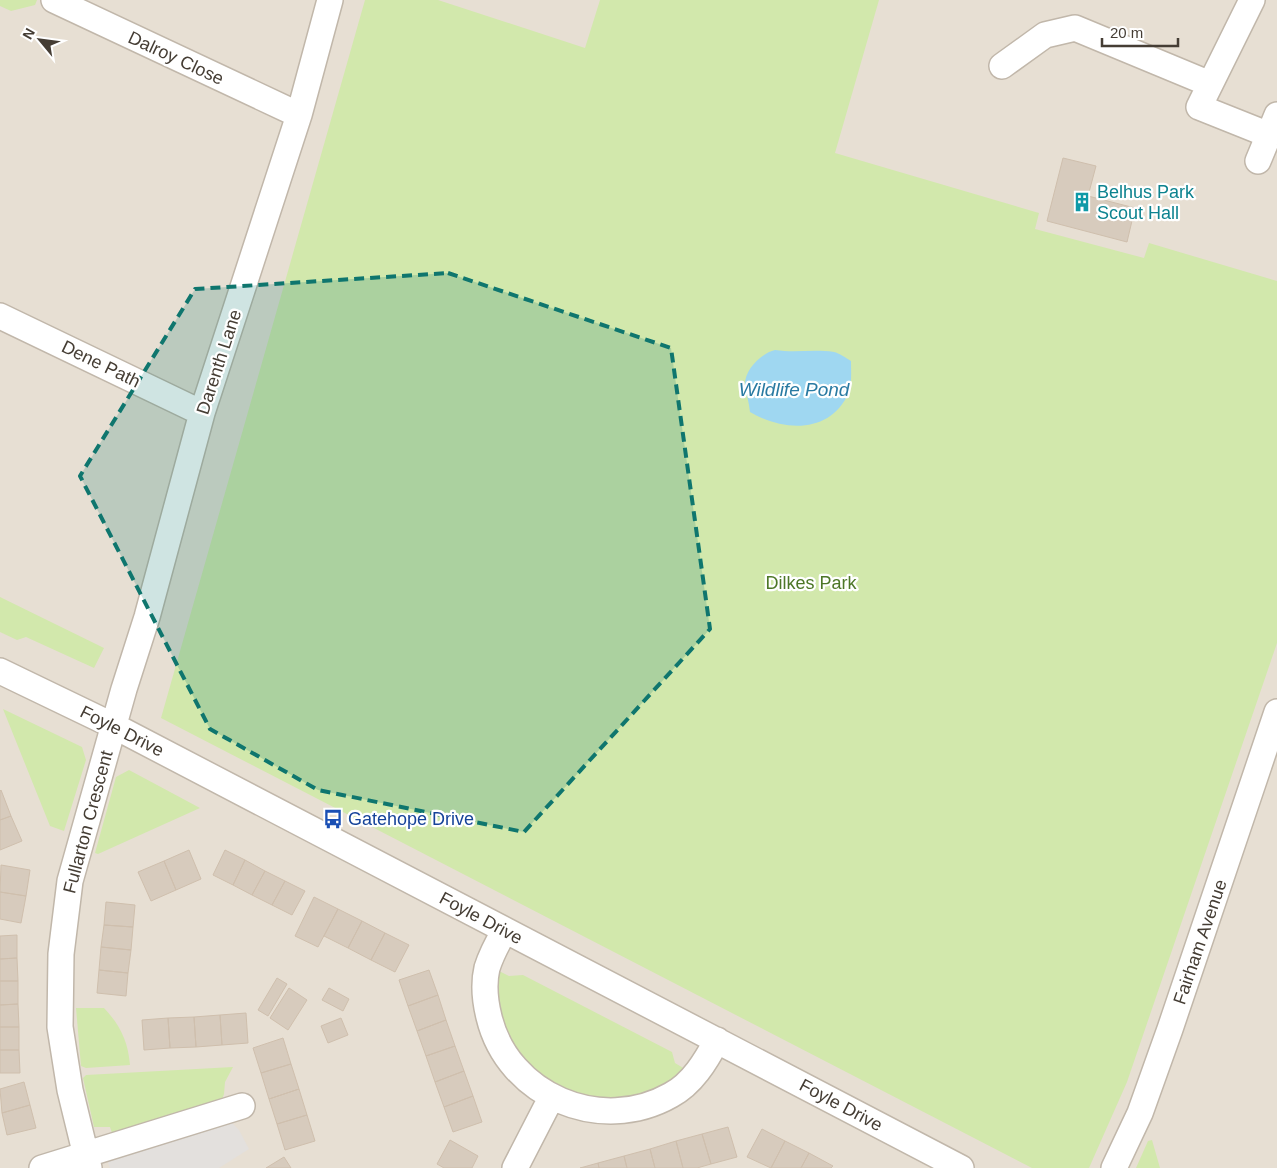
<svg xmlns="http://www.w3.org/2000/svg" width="1277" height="1168" font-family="Helvetica,sans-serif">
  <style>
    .residential { fill: #e7dfd3 }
    .green { fill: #d2e8ac }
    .parking { fill: #e3e0dd }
    .water { fill: #9fd7f1 }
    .building { fill: #d7cbbd; stroke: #cfbfad }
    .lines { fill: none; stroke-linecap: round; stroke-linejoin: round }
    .street-casing { stroke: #c1b7aa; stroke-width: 28 }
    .street { stroke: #fff; stroke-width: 25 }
    .marked { fill: #0f766e; fill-opacity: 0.2; stroke: #0f766e; stroke-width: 4; stroke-dasharray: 10 6; stroke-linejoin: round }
    .labels { text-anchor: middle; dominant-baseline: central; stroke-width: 4.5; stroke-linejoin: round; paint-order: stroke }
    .street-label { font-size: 18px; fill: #453d34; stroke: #fff }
    .culture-label { font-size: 18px; fill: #0d838f; stroke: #fff; text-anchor: start }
    .park-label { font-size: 18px; fill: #4d7727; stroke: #fff }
    .transit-label { font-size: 18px; fill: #164399; stroke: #fff; text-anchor: start }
    .water-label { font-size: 19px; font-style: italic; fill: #297aa2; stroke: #fff }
  </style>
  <rect width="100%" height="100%" fill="#f3ede5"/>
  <path class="residential" d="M0,0H1277V1168H0Z"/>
  <path class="green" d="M0,0H37L35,5L11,11L0,6Z
    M365,0H438L585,48L600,0H879L835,153L1039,213L1035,229L1144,258L1149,243L1277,281V643L1127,1082L1089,1168H1032L161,718Z
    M0,597L104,648L94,668L26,637L17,640L0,632Z
    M3,709L82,747L86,760L64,831L50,826Z
    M129,770L200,808L98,854L95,853L116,777Z
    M499,971L509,976L523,975L672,1052L675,1063L685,1069L664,1085L635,1097L609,1102L558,1088L518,1056L506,1033L500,1012L497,988Z
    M76,1008H104C120,1025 128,1041 130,1065L86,1068L81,1066Z
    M233,1067L225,1082L224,1094L221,1102L114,1139L110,1127H94L83,1078L86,1075Z
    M1152,1140L1160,1168H1136L1148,1141Z"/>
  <path class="parking" d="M223,1120L232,1123L239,1130L249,1149L219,1168H110L108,1163L115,1154Z"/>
  <path class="water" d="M775,350C795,353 814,349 834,352C839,353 846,358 851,361C851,370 852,384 849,392C831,434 784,432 750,412C749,402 746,393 745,384C745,369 762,353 775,350Z"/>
  <path class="building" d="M1063,158L1096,166L1088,196L1135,208L1127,242L1047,221Z
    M1,790L11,816L0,820V791Z
    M11,816L22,841L0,850V820Z
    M189,850L201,879L176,890L164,861Z
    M225,850L245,860L233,885L213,875Z
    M245,860L265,871L252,895L233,885Z
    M164,861L176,890L151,901L138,872Z
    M1,865L30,870L26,896L0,892Z
    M265,871L285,881L272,905L252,895Z
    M285,881L305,891L292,915L272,905Z
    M0,892L26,896L21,923L0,919Z
    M314,897L338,909L318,947L295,936Z
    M106,902L135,905L133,927L104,925Z
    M338,909L362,921L348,948L324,936Z
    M362,921L385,933L371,960L348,948Z
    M104,925L133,927L131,950L101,947Z
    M385,933L409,945L395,972L371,960Z
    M17,935V958L0,959V936Z
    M101,947L131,950L128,973L99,970Z
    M17,958L18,981H0V959Z
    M99,970L128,973L126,996L97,993Z
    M429,970L438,995L408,1006L399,980Z
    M277,978L287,984L268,1016L258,1010Z
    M0,981H18V1004L0,1005Z
    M289,988L307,1000L288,1030L270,1018Z
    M329,988L349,999L343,1011L322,1000Z
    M438,995L446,1020L417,1031L408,1006Z
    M18,1004L19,1027H0V1005Z
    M246,1013L248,1043L222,1045L220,1015Z
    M220,1015L222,1045L196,1047L194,1017Z
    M194,1017L196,1047L170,1048L168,1018Z
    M168,1018L170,1048L144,1050L142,1020Z
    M341,1018L348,1035L328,1043L321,1026Z
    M446,1020L455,1046L426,1056L417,1031Z
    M0,1027H19V1050H0Z
    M283,1038L291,1064L261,1073L253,1048Z
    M455,1046L464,1071L435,1082L426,1056Z
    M0,1050H19L20,1073H0Z
    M291,1064L299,1089L269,1099L261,1073Z
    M464,1071L473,1096L444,1107L435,1082Z
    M24,1082L30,1105L2,1113L0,1089Z
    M299,1089L307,1115L277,1124L269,1099Z
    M473,1096L482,1122L453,1132L444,1107Z
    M30,1105L36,1128L7,1135L2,1113Z
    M307,1115L315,1141L285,1150L277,1124Z
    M728,1127L737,1157L711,1164L702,1134Z
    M762,1129L785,1141L771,1168L747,1157Z
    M702,1134L711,1164L697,1168H683L676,1141Z
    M450,1140L478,1156L472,1168H444L437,1164Z
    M676,1141L683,1168H655L650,1149Z
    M785,1141L809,1153L801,1168H771Z
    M650,1149L655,1168H627L624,1156Z
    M809,1153L833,1166L831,1168H801Z
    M624,1156L627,1168H599L598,1163Z
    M284,1157L291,1168H266Z
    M598,1163L599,1168H580Z"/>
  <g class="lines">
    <defs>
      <path id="street" d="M54,0L299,115
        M1252,0L1199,107L1269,135
        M1002,66L1045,35L1075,28L1210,84
        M1258,161L1277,115
        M0,316L202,413
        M0,671L114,726L961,1168
        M505,930C498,942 491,955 487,968C483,985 485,1001 489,1017C508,1096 601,1135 671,1095C692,1084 706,1061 717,1040
        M42,1168L242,1106
        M89,1168L70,1090L60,1027L61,954L70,881L124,689L147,617L202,413L299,115L330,0
        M515,1168L551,1098
        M1114,1168L1140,1113L1170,1029L1277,712"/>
    </defs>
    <use href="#street" class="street-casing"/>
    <use href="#street" class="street"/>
  </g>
  <path class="marked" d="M448,273L671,348L710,629L524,832L318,790L210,729L80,476L195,289Z"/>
  <defs>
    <symbol id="building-bare" viewBox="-9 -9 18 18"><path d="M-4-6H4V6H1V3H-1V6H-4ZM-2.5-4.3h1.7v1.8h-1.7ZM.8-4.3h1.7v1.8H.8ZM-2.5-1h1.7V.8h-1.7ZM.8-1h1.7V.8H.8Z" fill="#0f9aa8" stroke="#fff" stroke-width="2.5" paint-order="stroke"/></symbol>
    <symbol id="bus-bare" viewBox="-9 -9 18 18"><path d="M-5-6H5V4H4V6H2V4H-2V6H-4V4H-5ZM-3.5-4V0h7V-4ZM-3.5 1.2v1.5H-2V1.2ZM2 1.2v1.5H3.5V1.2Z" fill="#1a4fb4" stroke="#fff" stroke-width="2.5" paint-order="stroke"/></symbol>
  </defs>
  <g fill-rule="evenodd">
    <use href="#building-bare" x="1068" y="188" width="28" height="28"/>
    <use href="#bus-bare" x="319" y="805" width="28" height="28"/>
  </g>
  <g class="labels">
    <g class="street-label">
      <text transform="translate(176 58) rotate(25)">Dalroy Close</text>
      <text transform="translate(219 362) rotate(-72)">Darenth Lane</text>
      <text transform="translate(101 364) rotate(26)">Dene Path</text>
      <text transform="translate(122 731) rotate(27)">Foyle Drive</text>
      <text transform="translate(88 822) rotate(-75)">Fullarton Crescent</text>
      <text transform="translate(481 918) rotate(28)">Foyle Drive</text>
      <text transform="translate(1200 942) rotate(-71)">Fairham Avenue</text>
      <text transform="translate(841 1105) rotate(28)">Foyle Drive</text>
    </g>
    <g class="culture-label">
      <text x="1097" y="192">Belhus Park<tspan x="1097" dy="21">Scout Hall</tspan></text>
    </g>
    <g class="park-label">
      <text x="811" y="583">Dilkes Park</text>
    </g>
    <g class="transit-label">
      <text x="348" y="819">Gatehope Drive</text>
    </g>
    <g class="water-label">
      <text x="794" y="389">Wildlife Pond</text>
    </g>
  </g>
  <g transform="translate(40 40) rotate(299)" stroke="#ffffff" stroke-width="4" paint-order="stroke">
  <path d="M0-4L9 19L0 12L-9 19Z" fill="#453d34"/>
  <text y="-8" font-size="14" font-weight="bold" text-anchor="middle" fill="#453d34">N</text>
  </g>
  <path d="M1102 38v8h76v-8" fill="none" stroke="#453d34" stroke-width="2.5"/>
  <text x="1110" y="38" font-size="15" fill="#453d34" stroke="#ffffff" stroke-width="4" paint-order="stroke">20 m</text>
</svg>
